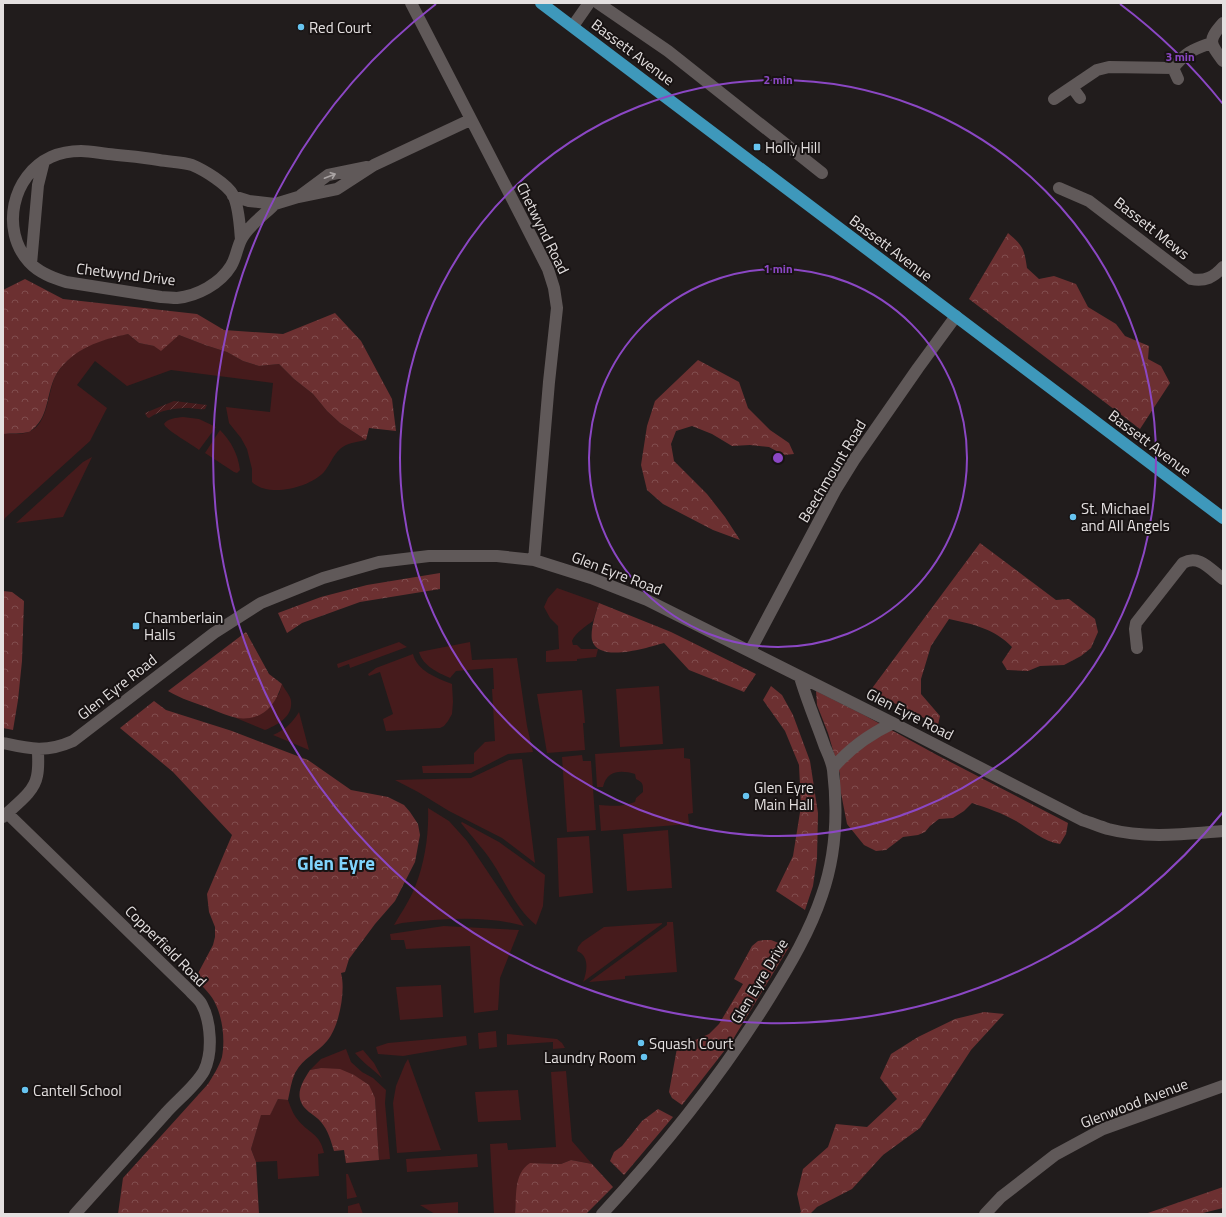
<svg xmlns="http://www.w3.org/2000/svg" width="1226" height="1217" font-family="'Titillium Web',sans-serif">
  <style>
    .grass { fill: #461b1c }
    .forest { fill: url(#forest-crowns) }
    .garden { fill: url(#garden-furrows) }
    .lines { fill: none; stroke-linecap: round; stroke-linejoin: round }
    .minor { stroke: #605959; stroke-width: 12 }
    .major { stroke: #3e98bb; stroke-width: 12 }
    .oneway { stroke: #a9a3a3 }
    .ring { fill: none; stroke: #8b47c4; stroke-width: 2 }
    .poi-dot { fill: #67c4f0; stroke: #181313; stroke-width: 1.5 }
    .labels { text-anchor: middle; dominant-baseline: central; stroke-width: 4; stroke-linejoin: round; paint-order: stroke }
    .poi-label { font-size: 15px; fill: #e4e0e0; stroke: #181313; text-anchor: start }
    .street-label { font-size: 15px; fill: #e4e0e0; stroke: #181313 }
    .district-label { font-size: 19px; font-weight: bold; fill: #80d4fd; stroke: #181313 }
    .centre { fill: #8b47c4; stroke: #181313; stroke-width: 2 }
    .ring-label { font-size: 12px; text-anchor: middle; font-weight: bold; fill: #8b47c4; stroke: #181313; stroke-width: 4; stroke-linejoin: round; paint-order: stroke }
  </style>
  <defs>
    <pattern id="forest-crowns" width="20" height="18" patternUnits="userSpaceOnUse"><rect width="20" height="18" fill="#6c3031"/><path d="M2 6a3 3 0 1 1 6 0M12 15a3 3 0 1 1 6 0" fill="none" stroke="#814e4f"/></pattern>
    <pattern id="garden-furrows" width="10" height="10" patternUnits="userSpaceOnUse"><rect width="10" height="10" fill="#461b1c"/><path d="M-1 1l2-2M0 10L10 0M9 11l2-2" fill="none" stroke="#613c3d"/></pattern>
  </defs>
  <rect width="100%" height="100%" fill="#211c1c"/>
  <path class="grass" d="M128,334L139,343L154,346L179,335L205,345L227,352L243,361L259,366L279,364L294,379L313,394L327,411L340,423L366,440C356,442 347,443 340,449C333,455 330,465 324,472C309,488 268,498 252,482V469L247,449L241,438L229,423L226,407L270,412L273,383L171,370L127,386L95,361L77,385L107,408L90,441L5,518L3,523V433C9,434 21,435 28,432C46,427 48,397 53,382C56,372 64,364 71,357C83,344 111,337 128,334Z
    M183,417L199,419L216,427L199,450C192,444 167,431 164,424C168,418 176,418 183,417Z
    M220,430C231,441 238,454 240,470L237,473L234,472L205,453Z
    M92,457L63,517L16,523L83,462Z
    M557,588L599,603L593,621C586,626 575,633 572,641L573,645H577L581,649H598L596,657L577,659V661L546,662V651L559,649L558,626L550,618L544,607L548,598Z
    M399,642L407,647L350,668L349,664L338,668L337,664Z
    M470,642L472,660L517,658L527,726L533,752L508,754L471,773H423L422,766L474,764V753L485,742L495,741L492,689H494L493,668L456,671L450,678C437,672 423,666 419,652Z
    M413,654C417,671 437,678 452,684L453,702L452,714L448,721L444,726L440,728L386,731L383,719L393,714L380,672L369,676L368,674L376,668Z
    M282,684C284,689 291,696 291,701C293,717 277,725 265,730L236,718H250L279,694Z
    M659,686L663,744L620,747L616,689Z
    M582,690L585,723H583L585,750L547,753L537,694Z
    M299,712L309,750L273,735C285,730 292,723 299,712Z
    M684,748V758L690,759L693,813L688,814L689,824L601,831L599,805C612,806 622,807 635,802L636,798L643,792C643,783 643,783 636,779L635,774C621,770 607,770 603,787H597L595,754Z
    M582,755L583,761H591L596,830L567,832L562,757Z
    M522,759L535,863L502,838L449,811L418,792L395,780L471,778L509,760Z
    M428,808L449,821L467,841L524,926C484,915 443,919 402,923L394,925C401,913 410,900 415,887C425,862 429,834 428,808Z
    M462,822L499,842L545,875L543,906L536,925C516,909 506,883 492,862C483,848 471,836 461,823Z
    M668,830L672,888L627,891L623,834Z
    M589,836L593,893L559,897L557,838Z
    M667,922H673L677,972L625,976V979L589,982L667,925Z
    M662,923V924L583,982C587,972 590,956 577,951L578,947L582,942L604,927Z
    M444,926L519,930L500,978L498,1010L474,1013L470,946L406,949L404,940H391L390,934Z
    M441,985L443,1017L400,1020L396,987Z
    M496,1031L497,1047L479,1049L478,1033Z
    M507,1034L557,1039L562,1043L565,1048L553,1049V1042L507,1045Z
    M466,1036L467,1045L403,1056L378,1054L376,1047L388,1043Z
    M346,1049L351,1062L362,1072L373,1078L386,1090L385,1103L390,1159L379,1160L375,1098L321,1068L310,1070L321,1059Z
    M363,1050L374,1063L382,1078C373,1069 363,1063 355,1053Z
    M408,1059L441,1150L397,1153L393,1103L396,1086L405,1064Z
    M566,1071L572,1141L592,1164L571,1160L561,1164L530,1163L516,1202L515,1214H494L490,1144L507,1143L508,1150L556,1147L551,1072Z
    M518,1090L521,1120L478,1122L475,1092Z
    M278,1099L288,1100C291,1108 293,1114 298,1120C309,1134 320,1133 324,1153L318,1154L319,1176L278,1179L277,1161L256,1162L251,1149L261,1114H270Z
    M477,1154L478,1167L407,1172L406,1159Z
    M346,1174H348L357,1197L347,1199Z
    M458,1202V1214H435L420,1205Z
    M359,1203L363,1214H348V1206Z"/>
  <path class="forest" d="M1008,233C1023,246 1024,248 1027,268L1039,279L1054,276L1076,284L1088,307L1116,324L1125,336L1149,346L1148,359L1161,366L1170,383L1140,429L969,299Z
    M25,279L63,299L197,314L224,330L283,334L335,313L361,341L392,399L396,431L369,428L366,440L340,423L327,411L313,394L294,379L279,364L259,366L243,361L227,352L205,345L179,335L161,351L154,346L139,343L128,334C100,340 74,348 57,373C46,391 50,415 33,429C31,430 30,432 28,432C23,434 10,433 3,434V290Z
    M698,360L739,382L748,408L770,430L789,443L794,454L784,455L769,447L750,445L732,446L712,434L692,426L676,431L671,444L674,461L707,494L725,517L740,540L713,530L663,504L647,490L641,465L647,426L655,401Z
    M980,543L1056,600L1069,599L1095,619L1098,632L1091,648L1081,656L1064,665L1040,666L1028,671L1007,670L1002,662L1012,647C995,629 973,624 949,619L931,646L921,679V694L940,716L938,725L870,691Z
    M440,573V589L360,602L302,623L287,633L278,613L321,597L367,585Z
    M3,591L12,592L24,601L22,661L18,700L13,730L3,728Z
    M599,603L671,632L756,674L744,692L689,670L664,643C649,647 598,664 592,640C590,630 596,612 599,603Z
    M246,632L269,674L282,684C275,706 263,721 237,718C228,716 219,712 211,709C196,703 181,699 168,691Z
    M771,686L782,695L793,715L810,761L818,813L817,858L813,886L805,910L776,891L793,856L801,806L799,765L785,731L763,700Z
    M816,691L864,715L937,755L1068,823L1066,834L1060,844C1044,842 1030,829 1016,821C1002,813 987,808 972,803L964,811L953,818L939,819L930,826L925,832L918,835L903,837L886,850L876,851L864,845L847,824L840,788V774L828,733L817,705Z
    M154,701L166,710L232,731L308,760L351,790L388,797L404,805L410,812L418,824L420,835L415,862L395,901L375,924L349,959L345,972L341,973C346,991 339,1027 327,1041C316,1054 304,1057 295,1073C291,1082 290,1091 288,1100L278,1099L270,1115H261L251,1149L256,1162L259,1214H118L123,1178L208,1084C213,1076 219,1067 222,1057C225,1041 223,1020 216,1005C212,995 203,987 195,979L213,945L215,937V927L209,912L207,894L232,835L173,772L120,728Z
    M764,940H771L789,947L732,1041L682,1105L672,1098L669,1092L677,1048L709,1034L719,1024L743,984L734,979L752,946L758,941Z
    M984,1012L1004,1014L971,1050L920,1128L883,1155L852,1189L817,1207L810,1214H798L801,1212L797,1194L803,1169L828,1147L836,1124L867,1127L897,1099L880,1078L891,1054L918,1037L955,1019Z
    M321,1068L340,1069L354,1075L369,1085L375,1098L379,1160L346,1163L344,1150L334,1151C331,1141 328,1130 321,1122C318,1118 313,1115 309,1112C293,1099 300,1085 310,1070Z
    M658,1109L673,1117L624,1175L610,1161L614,1152L622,1146L642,1121Z
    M571,1160L592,1164L613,1187L586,1214H515C517,1197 513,1174 530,1163L561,1164Z
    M1223,1187V1208L1199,1214H1145Z"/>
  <path class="garden" d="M174,401L207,405L205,409C200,410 194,408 189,408C175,408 160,410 149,418L147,417L145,413Z"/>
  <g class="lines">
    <path class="minor" d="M411,3L522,218L548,269L554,288L557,308L549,382L534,560
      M598,3L668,51L822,173
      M1223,23C1207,41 1210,43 1223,61
      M573,26L589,3
      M1173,68L1178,79
      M1072,87L1080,98
      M1054,99L1097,70L1109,67L1173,68C1186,52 1192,50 1211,43
      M1059,188L1089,201L1191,279C1205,282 1214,277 1223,267
      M301,195L328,175L367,167
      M233,196L249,201L275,204L298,197L337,189L374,165L470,120
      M241,240C240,228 239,206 233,195C227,184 204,170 192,165C182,162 170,162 159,160C142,157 125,156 108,154C99,153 90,151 81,151C71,151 60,153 51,157C12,175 0,230 29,262C39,273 53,278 66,282L161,297C166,297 172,298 177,298C197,296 220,284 231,266C236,258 237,248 241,240C248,226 264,215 275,204
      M31,264L38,185L44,161
      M1137,648L1135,629L1136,623L1183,563C1199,554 1210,569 1223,579
      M750,651L836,489L854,460L918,368L956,316
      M3,743C30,749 46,753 73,741L214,633L261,603L323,578L379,562L429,556H497L534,560L591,578L647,600L893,723L1082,820C1091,823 1099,826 1108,829C1146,839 1185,834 1223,831
      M833,768C849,749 870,734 893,723
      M7,813L190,991C194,996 200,1000 202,1005C211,1022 213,1053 204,1071C195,1087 177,1100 165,1114C135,1147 105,1181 75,1214
      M3,817C15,805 34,793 37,776C39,767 38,758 38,750
      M602,1214C664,1147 722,1075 770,997C790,965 810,931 822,895C836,855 838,812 833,770C832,762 828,754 825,747C817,724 807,701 800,677
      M985,1214L1001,1197L1055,1155L1103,1129L1223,1086"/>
    <path class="major" d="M541,3L1223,518"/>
  </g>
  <defs><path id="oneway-shaft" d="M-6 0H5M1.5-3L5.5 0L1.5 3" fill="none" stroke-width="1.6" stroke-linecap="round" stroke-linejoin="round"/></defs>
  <use class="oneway" href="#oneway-shaft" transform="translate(330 176) rotate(-21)"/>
  <g class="ring">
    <circle cx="778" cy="458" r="189"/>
    <circle cx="778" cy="458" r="378"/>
    <path d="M1223 812A568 568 0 1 1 436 4M1120 4A568 568 0 0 1 1223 104"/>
  </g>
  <g class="poi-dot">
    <circle cx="301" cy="27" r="4"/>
    <rect x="753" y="143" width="8" height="8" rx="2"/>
    <circle cx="1073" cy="517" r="4"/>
    <rect x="132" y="622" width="8" height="8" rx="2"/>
    <circle cx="746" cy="796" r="4"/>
    <circle cx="641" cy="1043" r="4"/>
    <circle cx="644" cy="1057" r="4"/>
    <circle cx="25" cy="1090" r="4"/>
  </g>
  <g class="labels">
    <g class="poi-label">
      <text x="309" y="27">Red Court</text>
      <text x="765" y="147">Holly Hill</text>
      <text x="1081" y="508">St. Michael<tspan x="1081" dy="17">and All Angels</tspan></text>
      <text x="144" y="617">Chamberlain<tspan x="144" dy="17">Halls</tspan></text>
      <text x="754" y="787">Glen Eyre<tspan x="754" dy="17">Main Hall</tspan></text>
      <text x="649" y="1043">Squash Court</text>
      <text x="636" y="1057" text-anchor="end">Laundry Room</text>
      <text x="33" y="1090">Cantell School</text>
    </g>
    <g class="street-label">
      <text transform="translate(633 52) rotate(37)">Bassett Avenue</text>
      <text transform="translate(543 228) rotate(64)">Chetwynd Road</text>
      <text transform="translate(1152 228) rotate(38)">Bassett Mews</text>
      <text transform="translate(891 248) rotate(37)">Bassett Avenue</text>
      <text transform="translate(126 274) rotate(7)">Chetwynd Drive</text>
      <text transform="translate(1150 443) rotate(37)">Bassett Avenue</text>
      <text transform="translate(832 471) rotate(-59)">Beechmount Road</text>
      <text transform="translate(617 573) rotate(21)">Glen Eyre Road</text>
      <text transform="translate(117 687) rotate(-38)">Glen Eyre Road</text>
      <text transform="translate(910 714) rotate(27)">Glen Eyre Road</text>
      <text transform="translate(166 946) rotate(45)">Copperfield Road</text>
      <text transform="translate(759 981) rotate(-59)">Glen Eyre Drive</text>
      <text transform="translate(1134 1103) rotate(-21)">Glenwood Avenue</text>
    </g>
    <g class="district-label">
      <text x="336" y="862">Glen Eyre</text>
    </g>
  </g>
  <circle cx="778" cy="458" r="6" class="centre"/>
  <g class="ring-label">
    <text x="1180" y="61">3 min</text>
    <text x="778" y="84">2 min</text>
    <text x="778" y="273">1 min</text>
  </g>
  <rect width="1226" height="1217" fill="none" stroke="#e4e0e0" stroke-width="8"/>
</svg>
